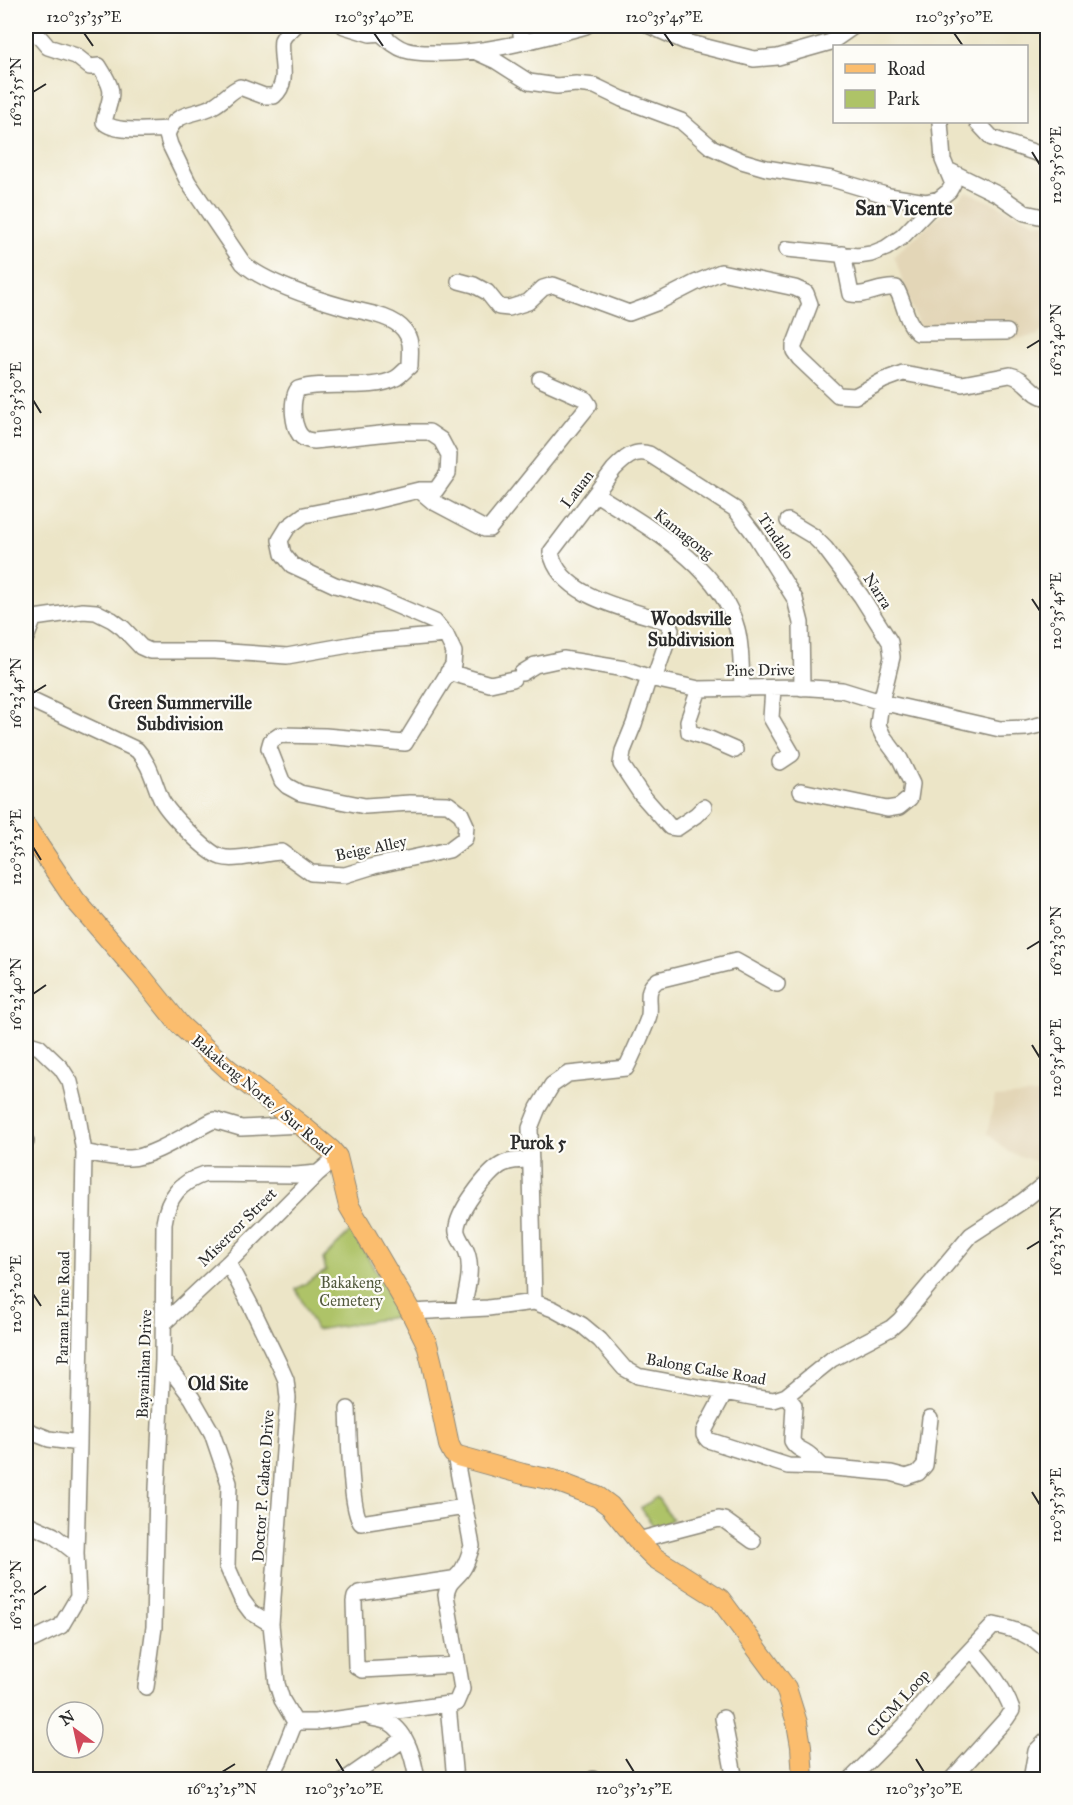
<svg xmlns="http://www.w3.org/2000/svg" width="1073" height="1805" font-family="'IM FELL Great Primer',serif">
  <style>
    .built { fill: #e3d6b7 }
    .green { fill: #aec367; stroke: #6c7749; stroke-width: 1.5 }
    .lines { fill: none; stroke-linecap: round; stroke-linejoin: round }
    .minor-casing { stroke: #8c8879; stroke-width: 18 }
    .major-casing { stroke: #8c8879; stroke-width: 22 }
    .minor { stroke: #fff; stroke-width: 15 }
    .major { stroke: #fbbd6e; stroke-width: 20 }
    .ticks { fill: none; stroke: #2b2b2b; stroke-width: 2 }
    .labels { text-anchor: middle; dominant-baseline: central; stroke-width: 4.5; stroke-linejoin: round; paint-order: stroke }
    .street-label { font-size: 16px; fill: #2b2b2b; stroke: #fdfcf7 }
    .park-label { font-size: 16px; fill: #52593d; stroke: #fdfcf7 }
    .neighbourhood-label { font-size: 18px; font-weight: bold; fill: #2b2b2b; stroke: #fdfcf7 }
    .quarter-label { font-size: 20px; font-weight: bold; fill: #2b2b2b; stroke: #fdfcf7 }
    .neatline { fill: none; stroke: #2b2b2b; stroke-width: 2 }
    .ticks-label { font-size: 15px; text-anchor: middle; fill: #2b2b2b }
  </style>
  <rect width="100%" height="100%" fill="#fdfcf7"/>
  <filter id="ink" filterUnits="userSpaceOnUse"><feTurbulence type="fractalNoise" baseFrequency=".0167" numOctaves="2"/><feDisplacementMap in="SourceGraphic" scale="12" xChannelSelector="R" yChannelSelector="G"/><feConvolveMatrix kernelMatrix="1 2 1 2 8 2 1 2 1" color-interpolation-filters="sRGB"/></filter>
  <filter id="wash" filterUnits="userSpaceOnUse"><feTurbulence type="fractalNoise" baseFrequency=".008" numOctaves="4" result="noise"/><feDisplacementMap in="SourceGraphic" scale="24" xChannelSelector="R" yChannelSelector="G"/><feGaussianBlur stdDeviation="1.35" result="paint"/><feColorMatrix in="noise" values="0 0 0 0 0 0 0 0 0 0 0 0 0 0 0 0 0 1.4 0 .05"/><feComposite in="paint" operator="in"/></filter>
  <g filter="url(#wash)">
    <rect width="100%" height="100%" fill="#ece5c7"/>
    <path class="built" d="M967,191L1036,223H1047V326L1037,336L1012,339L1007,325L994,324L919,328L894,256Z
      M1037,1094L1047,1095V1163L1044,1164L1008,1152L987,1133L995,1097Z"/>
    <path class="green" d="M351,1231L366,1254L401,1316L316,1330L296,1289L326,1271L323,1259Z
      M657,1497L672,1519L656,1530L641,1508Z"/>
  </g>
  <g filter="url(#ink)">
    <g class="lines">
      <defs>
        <path id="minor" d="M30,26L48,47L76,56L90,67L99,66C117,94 111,93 104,122C113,133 154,130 169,129
          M344,26L370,34L383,33
          M372,26C383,34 392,46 405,50C414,53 423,53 433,53C484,55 537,39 586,26
          M520,26L522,42
          M650,26L686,42L754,59L778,57L831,42L854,26
          M474,51L496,61L529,82L557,86L576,84L595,86L622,99L681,121L711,147L742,161L766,168L832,179L889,196L926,202L939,199L949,191L953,184L943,160L940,122
          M977,122L992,138L1048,157
          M948,170L999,195L1025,213L1048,218
          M787,249L858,256L871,254L886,248L902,237L939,199
          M843,254L851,294C866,297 880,286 896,288C905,303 905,321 918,333L1007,332
          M459,281L474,285L487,292L499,307L509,308L528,302L543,288L553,285L629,313L656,303L695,283L721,272L795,288L806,293L810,304L794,346V351L799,358L838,395L855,396L884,380L903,373L962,384L1010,375C1027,378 1030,395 1048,398
          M419,490L432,501L485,529H489L589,405L585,399L540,379
          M596,494C646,526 721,566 737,629C742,648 741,668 742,689
          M788,521L813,536L825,548L861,596L890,642L892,657L881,702L878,725L883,736L900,759L912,784L910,798L899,807L887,809L801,791
          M26,615L34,618L83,611L96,612L112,620L123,628L141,647L150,651H214L287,656L366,642L446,635
          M26,638L34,618
          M448,672L490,684L513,679
          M522,673L535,665L563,659L625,669L654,679L699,689L796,687L842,690L881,702L1000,729L1027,728L1048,723
          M649,677L634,724L623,751L621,764L641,794L670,827L677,828L696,815L704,807
          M654,679L671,630L668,622C632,610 559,598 551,552L614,469C624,459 634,449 649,454L735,509L755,535L795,599L801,623L802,688
          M773,688L771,718L792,754L780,762
          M699,689L688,721L689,732L710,739L735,750
          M26,698L137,750C151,765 153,781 161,799C168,813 207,853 221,857C237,862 264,852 282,852L311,873L345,875L374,866L449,850L465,838L466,825L461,814L448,804L410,803L365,806L300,793L287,786L282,781L269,748L271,741L280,735L325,736L405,743L453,665L454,652L446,635L435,622L377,597L335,585L292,565L283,554L280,540L288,527L304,515L370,502L419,490H436L448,473L449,455L441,440L429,432H399L314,441C313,441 306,440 305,439C292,433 290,399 298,389C326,380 371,392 396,378C401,375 405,370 410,366C410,353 413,341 404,330C392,315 362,312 344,307C316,299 263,282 243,263L188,182L170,145L167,135C175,110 196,116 213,106C223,101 230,91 240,87L264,96H274C291,81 279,59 282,40L285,35L295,26
          M26,1043L39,1047L61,1068L70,1082L77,1111L84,1152L79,1443L76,1553L78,1597L61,1626L26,1643
          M26,1141V1142
          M84,1152C99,1155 114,1159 130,1158C151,1158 193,1130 214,1120L241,1128L301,1125
          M228,1263L252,1308L279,1364L286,1380L288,1398L271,1624L277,1684L282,1700L295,1722
          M534,1302L530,1128L538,1108L552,1085L568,1074L626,1068C630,1061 648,1021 649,1015C651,1000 644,990 658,980L736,961L777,984
          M463,1309C466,1292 473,1270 467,1253C465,1246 459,1240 457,1232C454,1215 488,1171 503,1164C511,1160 522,1160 531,1160
          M411,1312L488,1308L534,1302L553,1309L582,1325L600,1340L624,1368L638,1376L757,1398L774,1400L786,1396L832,1359L891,1328L900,1320L971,1235L1023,1201L1048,1181
          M163,1324L228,1263L318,1173L337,1157
          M163,1360L192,1398L212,1433L229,1483L227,1566L242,1600L251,1612L271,1624
          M725,1392L704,1431V1435L708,1440L788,1466L823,1467L891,1473L906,1477L918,1473L925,1465L930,1418
          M786,1396L794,1405L792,1441C796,1449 800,1448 807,1453C813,1457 818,1463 823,1467
          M348,1409C349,1430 350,1510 361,1523L465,1507
          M26,1430L49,1439L79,1443
          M26,1523L53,1535L76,1553
          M638,1540L719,1519L724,1520L753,1541
          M452,1579L359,1593L355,1597L354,1602L356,1666L362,1670L458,1665
          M146,1687L154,1627L157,1488L163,1360L164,1223C168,1197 180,1182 205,1174L296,1175L318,1173
          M448,1705L455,1780
          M371,1718C377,1719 384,1720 390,1723C408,1733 414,1761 417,1780
          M723,1718L735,1780
          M295,1722H316L456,1703L462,1689L446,1595C449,1582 451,1583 459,1574C466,1567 469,1555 472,1546L455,1455
          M270,1780L280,1760L295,1722
          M345,1780L404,1739
          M593,1780V1779
          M850,1780L905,1725L931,1692L994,1625C1018,1630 1030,1635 1048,1652
          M951,1780L1006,1719L1012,1710C1004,1687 988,1668 972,1650
          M1031,1780L1036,1751L1048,1739"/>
        <path id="major" d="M26,827L75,900L140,975L180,1025L228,1069L301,1125L331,1150L337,1157L349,1206L411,1312L427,1344L432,1364L449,1445L453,1453L458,1456L523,1474L553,1480L598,1497L610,1506L641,1544L655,1558L720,1599L786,1688L797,1723L801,1746L803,1780"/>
      </defs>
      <use href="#minor" class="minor-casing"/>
      <use href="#major" class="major-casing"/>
      <use href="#minor" class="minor"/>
      <use href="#major" class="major"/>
    </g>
  </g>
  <path class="ticks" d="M84,33L93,46M374,33L383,46M664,33L673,46M954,33L963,46M33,92L46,84M1032,152L1040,165M1027,348L1040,340M33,400L41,413M1032,599L1040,611M33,693L46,685M33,847L41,860M1027,949L1040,941M33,994L46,985M1032,1045L1040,1058M1027,1249L1040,1241M33,1294L41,1306M1032,1492L1040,1505M33,1595L46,1586M336,1759L344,1772M626,1759L634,1772M916,1759L924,1772M222,1772L235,1764"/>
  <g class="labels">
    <g class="street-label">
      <text transform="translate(577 489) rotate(-53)">Lauan</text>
      <text transform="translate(684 534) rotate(38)">Kamagong</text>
      <text transform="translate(776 536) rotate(56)">Tindalo</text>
      <text transform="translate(878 591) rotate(57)">Narra</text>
      <text transform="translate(760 670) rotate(-1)">Pine Drive</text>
      <text transform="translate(371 848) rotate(-12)">Beige Alley</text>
      <text transform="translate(262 1095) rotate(40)">Bakakeng Norte / Sur Road</text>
      <text transform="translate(237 1227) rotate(-45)">Misereor Street</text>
      <text transform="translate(63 1308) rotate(-89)">Parana Pine Road</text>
      <text transform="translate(144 1364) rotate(-88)">Bayanihan Drive</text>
      <text transform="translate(706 1369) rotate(10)">Balong Calse Road</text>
      <text transform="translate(263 1486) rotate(-86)">Doctor P. Cabato Drive</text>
      <text transform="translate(898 1703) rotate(-48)">CICM Loop</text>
    </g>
    <g class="park-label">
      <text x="351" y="1282">Bakakeng<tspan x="351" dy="18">Cemetery</tspan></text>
    </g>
    <g class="neighbourhood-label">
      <text x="691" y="619">Woodsville<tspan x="691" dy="21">Subdivision</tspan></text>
      <text x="180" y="703">Green Summerville<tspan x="180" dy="21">Subdivision</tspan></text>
      <text x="538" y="1143">Purok 5</text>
      <text x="218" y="1384">Old Site</text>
    </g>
    <g class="quarter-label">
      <text x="904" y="208">San Vicente</text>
    </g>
  </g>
  <rect width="1073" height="1805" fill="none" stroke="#fdfcf7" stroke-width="66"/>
  <rect x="833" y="45" width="195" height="78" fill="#fdfcf7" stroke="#a9a8a5" stroke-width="1.5"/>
  <rect x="845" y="64" width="30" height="9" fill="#fbbd6e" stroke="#a9a8a5" stroke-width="1.5"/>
  <text x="887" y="75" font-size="18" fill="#2b2b2b">Road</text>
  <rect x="845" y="90" width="30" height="18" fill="#aec367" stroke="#a9a8a5" stroke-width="1.5"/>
  <text x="887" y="105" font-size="18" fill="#2b2b2b">Park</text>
  <g transform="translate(75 1730) rotate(327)"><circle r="28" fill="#fdfcf7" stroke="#a9a8a5" stroke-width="1.5"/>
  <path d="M0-4.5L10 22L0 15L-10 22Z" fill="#d1495b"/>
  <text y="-9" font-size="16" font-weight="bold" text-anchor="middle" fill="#2b2b2b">N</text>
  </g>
  <rect x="33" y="33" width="1007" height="1739" class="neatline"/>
  <g class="ticks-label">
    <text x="84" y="22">120°35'35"E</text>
    <text x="374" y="22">120°35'40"E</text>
    <text x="664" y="22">120°35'45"E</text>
    <text x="954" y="22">120°35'50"E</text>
    <text transform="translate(16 92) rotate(-90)" y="5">16°23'55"N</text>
    <text transform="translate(1056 165) rotate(-90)" y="5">120°35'50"E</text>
    <text transform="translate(1056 340) rotate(-90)" y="5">16°23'40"N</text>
    <text transform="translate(16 400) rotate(-90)" y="5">120°35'30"E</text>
    <text transform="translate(1056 611) rotate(-90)" y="5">120°35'45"E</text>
    <text transform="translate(16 693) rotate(-90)" y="5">16°23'45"N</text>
    <text transform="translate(16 847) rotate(-90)" y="5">120°35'25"E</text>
    <text transform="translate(1056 941) rotate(-90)" y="5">16°23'30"N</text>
    <text transform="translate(16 994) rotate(-90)" y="5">16°23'40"N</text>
    <text transform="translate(1056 1058) rotate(-90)" y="5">120°35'40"E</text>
    <text transform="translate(1056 1241) rotate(-90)" y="5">16°23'25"N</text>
    <text transform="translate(16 1294) rotate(-90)" y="5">120°35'20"E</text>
    <text transform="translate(1056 1505) rotate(-90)" y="5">120°35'35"E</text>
    <text transform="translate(16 1595) rotate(-90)" y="5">16°23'30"N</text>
    <text x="222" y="1794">16°23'25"N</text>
    <text x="344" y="1794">120°35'20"E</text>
    <text x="634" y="1794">120°35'25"E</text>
    <text x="924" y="1794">120°35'30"E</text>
  </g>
</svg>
